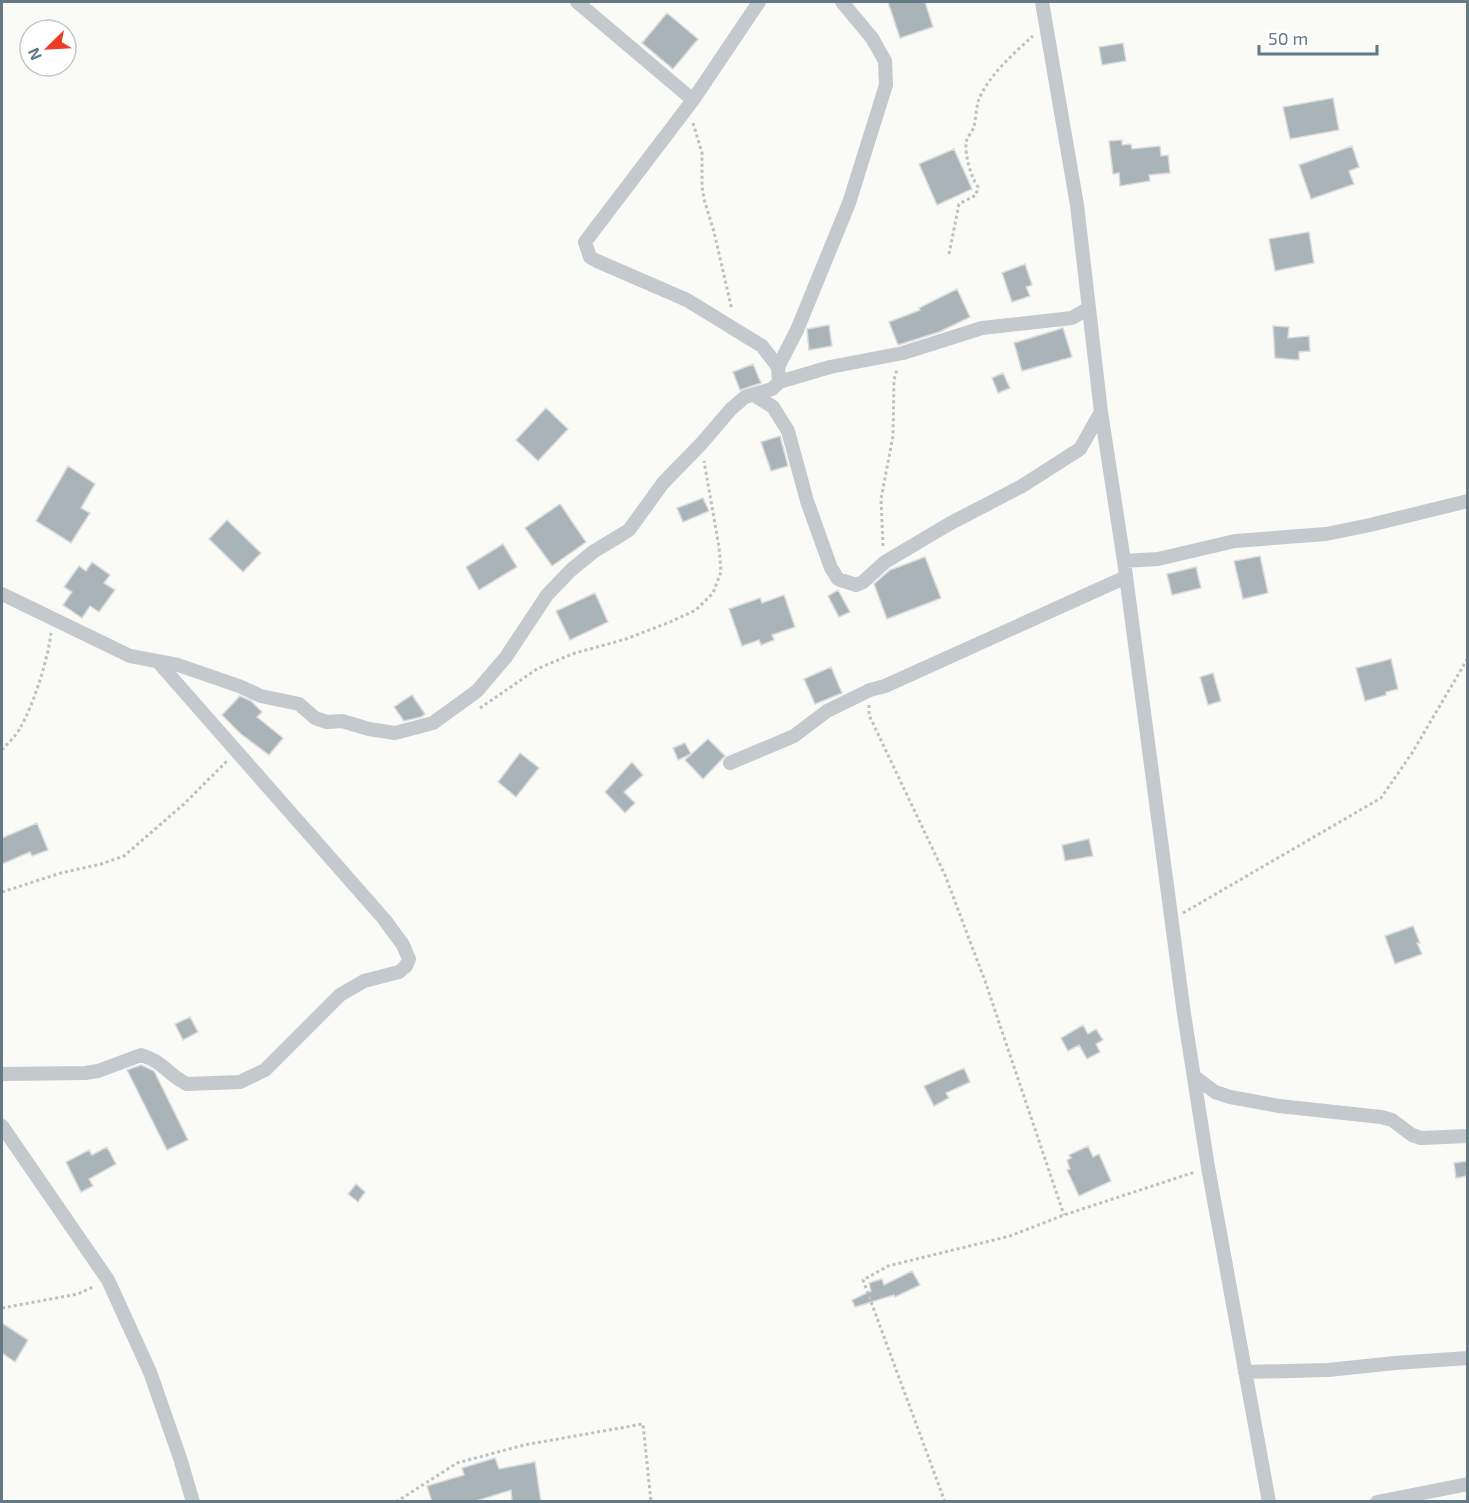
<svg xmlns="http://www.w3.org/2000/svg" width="1469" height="1503" font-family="'Exo 2',sans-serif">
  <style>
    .building { fill: #a9b4b9; stroke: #dcdbda; stroke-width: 1.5 }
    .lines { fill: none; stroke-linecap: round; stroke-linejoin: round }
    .path { stroke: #bdc1c3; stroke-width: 3; stroke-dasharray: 3 3; stroke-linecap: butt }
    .minor { stroke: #c3c9cc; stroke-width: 14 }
  </style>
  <rect width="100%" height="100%" fill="#fafaf7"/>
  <path class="building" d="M888,2H925L933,27L900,38Z
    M667,13L698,39L673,69L642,43Z
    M1123,43L1126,61L1102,65L1099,47Z
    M1333,98L1339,130L1290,139L1283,107Z
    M1122,140V145L1131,144L1132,149L1160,146L1161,156L1168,155L1170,173L1149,175L1150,181L1120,186L1119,173L1113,174L1109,141Z
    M1352,146L1359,167L1349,171L1354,184L1311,199L1299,165Z
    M954,149L972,189L937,205L919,164Z
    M1309,232L1314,263L1275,271L1269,239Z
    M1025,264L1032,285L1026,287L1030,296L1012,302L1002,273Z
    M957,289L970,317L939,332L898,345L889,322L920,310L919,308Z
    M829,325L832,346L809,350L807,329Z
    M1273,326L1289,327L1288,338L1309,336L1310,351L1299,352V360L1275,358Z
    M1063,328L1072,357L1022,371L1014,343Z
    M753,364L761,383L740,390L733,372Z
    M1003,373L1010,388L998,393L992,378Z
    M546,408L568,429L538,461L516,440Z
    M780,436L788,466L771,471L761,442Z
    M68,466L95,484L81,508L90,513L71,543L36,521Z
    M703,498L709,511L683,522L677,508Z
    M560,504L586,542L552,566L525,528Z
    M227,520L261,553L243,572L209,539Z
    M503,544L517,567L479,590L466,567Z
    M1260,556L1268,593L1243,599L1234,561Z
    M925,557L941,598L887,619L874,584L890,570Z
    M92,562L110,575L104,583L115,590L99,612L90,606L82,618L63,605L72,592L64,587L79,566L86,571Z
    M1196,567L1201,588L1172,595L1167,574Z
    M838,590L850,612L839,617L828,596Z
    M595,593L608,622L570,640L556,611Z
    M784,595L795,627L772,635L774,640L761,645L759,640L742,646L729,609L760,598L762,603Z
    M1391,659L1398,689L1386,692V695L1365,701L1356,668Z
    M831,667L842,693L815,704L804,679Z
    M1213,673L1221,701L1208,705L1200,677Z
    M412,695L425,714L421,717L404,721L394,707Z
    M240,696L251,701L262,712L257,717L283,738L269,755L241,734L222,715Z
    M708,739L725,756L703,779L685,760Z
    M685,743L691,754L678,760L673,748Z
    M520,753L539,768L516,797L498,782Z
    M632,762L643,775L624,792L635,803L625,813L605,792Z
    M37,823L48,850L32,856L30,852L2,864V838Z
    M1089,839L1093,856L1065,861L1062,845Z
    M1413,926L1420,943H1417L1422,954L1395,964L1385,936Z
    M190,1017L198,1032L183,1040L175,1024Z
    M1083,1025L1088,1034L1096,1029L1103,1040L1096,1044L1100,1052L1087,1059L1079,1045L1068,1051L1061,1038Z
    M141,1065L154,1071L188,1140L167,1150L127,1070Z
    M964,1068L970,1082L946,1093L949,1098L934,1106L924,1086Z
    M1088,1146L1093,1157L1099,1154L1111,1181L1079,1196L1067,1170L1070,1169L1067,1160L1071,1158L1069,1155Z
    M107,1147L116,1164L89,1179L93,1186L81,1192L66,1162L89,1150L92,1155Z
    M1467,1161V1176L1456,1178L1454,1163Z
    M356,1184L365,1192L358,1202L348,1194Z
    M912,1271L920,1285L895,1297L894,1295L855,1307L852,1300L871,1291L869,1283L882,1279L884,1285Z
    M2,1323L28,1340L15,1362L2,1353Z
    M495,1458L499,1469L535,1462L541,1502H512L511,1490L473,1502H432L427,1486L464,1475L462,1468Z"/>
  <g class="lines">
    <path class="path" d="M693,123L702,153V186L704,199L714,232L732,310
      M949,254L959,204L976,195L978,187C971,177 965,156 966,143C967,137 972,132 974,127C976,118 976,108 979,99C989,75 1014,53 1033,36
      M883,546L881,499L893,436L894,380L897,369
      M869,705V715L945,875L985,981L1064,1215
      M480,708L537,669L572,654L626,639L670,622L696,610L713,593L721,572L719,547L704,461
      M2,750C8,743 16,736 20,728C33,707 49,656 51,632
      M2,892L61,873L101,864L124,856L184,804L227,761
      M1183,913L1381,798L1412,753L1468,658
      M2,1308L78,1294L95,1286
      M396,1502L457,1463L524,1445L643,1424L651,1502
      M945,1502L863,1280L888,1266L1010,1236L1064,1215L1195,1172"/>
    <path class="minor" d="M577,2L693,100
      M759,2L693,100L585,242L590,257L597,261L687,300L762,346L778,367
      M1042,2L1077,205L1101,412L1124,561L1184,1014L1208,1167L1269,1502
      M779,382L830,367L903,353L982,328L1072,318L1089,308
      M754,395L773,407L788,431L807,501L831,568L838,579L856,585L863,582L885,562L949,524L1022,486L1080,449L1101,412
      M1124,561L1158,559L1235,541L1326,534L1370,525L1468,501
      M2,594L130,656L178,665L239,686L261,696L299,704L315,718L327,722L342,721L369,729L395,733L433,723L477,691L506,657L547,595L571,570L593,552L629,530L663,483L701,444L731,409L745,397L772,389L779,382L778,367L797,330L849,203L886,85L885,61L872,38L842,2
      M730,763L794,736L827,711L870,690L885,686L1126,577
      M2,1074L85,1073L98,1071L141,1055C163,1061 169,1076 187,1084L240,1082L265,1070L340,995L364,981L399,972L406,966L409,959L403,945L384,919L159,663
      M1195,1077L1215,1092L1230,1097L1279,1106L1381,1117L1392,1120L1412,1135L1421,1138L1468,1136
      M2,1126L108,1280L150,1372L180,1458L193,1502
      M1245,1372L1328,1370L1395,1363L1468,1358
      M1377,1502L1468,1484"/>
  </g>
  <rect width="1469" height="1503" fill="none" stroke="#637984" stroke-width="6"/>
  <g transform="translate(48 48) rotate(246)"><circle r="28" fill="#ffffff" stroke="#c1c9ce" stroke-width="1.5"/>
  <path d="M0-4.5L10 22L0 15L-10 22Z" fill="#eb3d26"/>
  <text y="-9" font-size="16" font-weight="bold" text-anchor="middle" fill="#637984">N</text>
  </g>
  <path d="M1259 45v9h118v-9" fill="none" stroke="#637984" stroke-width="3"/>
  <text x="1268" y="45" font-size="18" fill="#637984" stroke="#ffffff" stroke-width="4.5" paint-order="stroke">50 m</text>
</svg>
